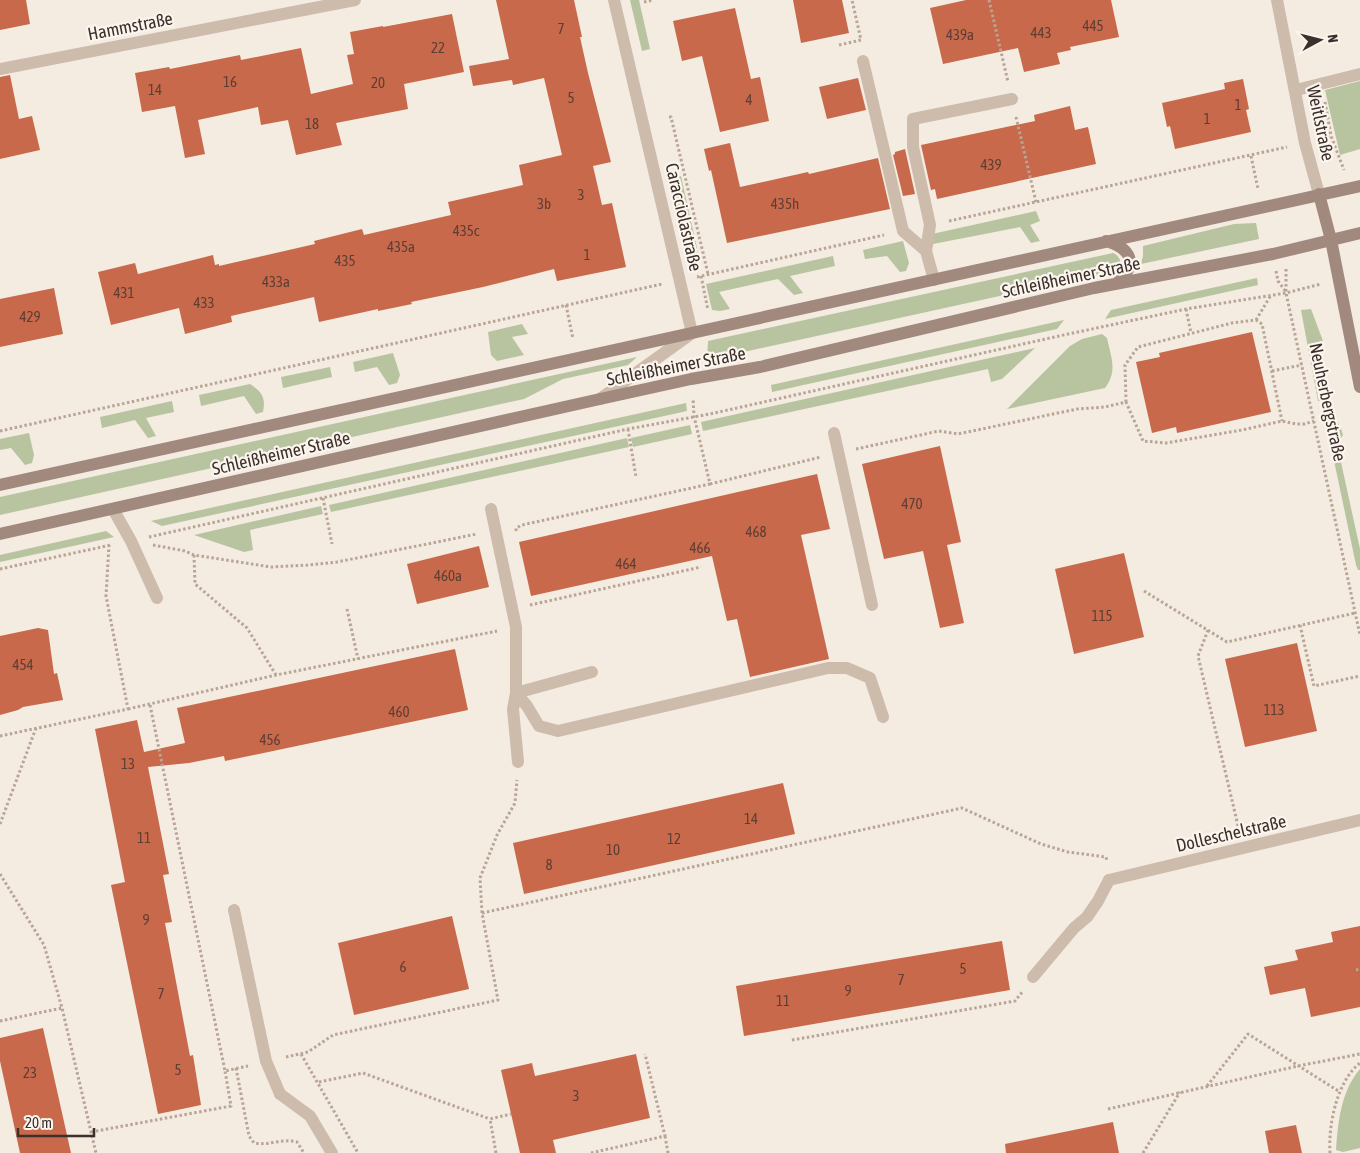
<svg xmlns="http://www.w3.org/2000/svg" width="1360" height="1153" font-family="'Asap Condensed',sans-serif">
  <style>
    .green { fill: #b8c4a0 }
    .building { fill: #c8694b }
    .lines { fill: none; stroke-linecap: round; stroke-linejoin: round }
    .path { stroke: #b9a596; stroke-width: 3; stroke-dasharray: 2.5 2.5; stroke-linecap: butt }
    .lane { stroke: #cdbbac; stroke-width: 12 }
    .street { stroke: #cdbbac; stroke-width: 12 }
    .secondary { stroke: #a18a7d; stroke-width: 12 }
    .labels { text-anchor: middle; dominant-baseline: central; stroke-width: 4.5; stroke-linejoin: round; paint-order: stroke }
    .number-label { font-size: 15px; fill: #5e3e33 }
    .street-label { font-size: 18px; fill: #3b302b; stroke: #fbf5ee }
  </style>
  <rect width="100%" height="100%" fill="#f4ebe1"/>
  <path class="green" d="M630,0H639L650,49L642,51Z
    M1360,81V149L1340,155L1325,90Z
    M681,176L697,248L698,261L691,262L671,178Z
    M1036,211L1040,221L1030,225L1040,241L1031,243L1020,227L933,244L932,234Z
    M1256,223L1259,239L1141,264L1143,256V246L1234,224Z
    M903,241L909,263L906,271L900,272L887,256L865,259L863,250Z
    M1113,253C1120,256 1123,263 1118,270L707,360L708,341Z
    M833,256L835,266L790,276L803,293L794,295L778,279L719,292L730,309L720,311L712,310L706,284Z
    M1257,278L1258,285L1105,319L1111,310Z
    M1311,309L1323,341L1316,343L1328,400L1318,401L1301,310Z
    M1064,320L1057,329L772,392L771,385Z
    M522,324L528,334L512,337L524,355L497,361L491,355L488,332Z
    M1102,334L1107,338C1111,357 1118,371 1105,388L1007,409L1070,346L1082,339Z
    M1035,348L1002,379L991,382L988,369L703,431L701,422Z
    M393,353L400,375L397,383L389,385L377,367L355,372L353,362Z
    M637,357L628,365L563,379L524,399L0,515V497Z
    M330,367L332,377L283,388L281,377Z
    M250,384C262,392 266,398 263,412L256,414L244,396L201,406L199,395Z
    M172,401L174,412L146,418L156,436L148,438L135,420L102,428L100,417Z
    M686,403L687,411L162,526L151,521Z
    M1332,418C1339,422 1341,427 1343,435L1337,444L1360,549V570H1358L1356,565L1328,432L1329,420Z
    M690,425L692,434L633,447L631,438Z
    M29,433L34,455L32,463L25,465L11,448L0,450V439Z
    M627,438L629,447L331,512L329,505Z
    M321,506L323,514L250,530L253,550L244,552L194,535Z
    M106,531L114,537L0,562V555Z
    M1360,1069V1148L1343,1152L1336,1150C1338,1122 1341,1091 1360,1069Z"/>
  <path class="building" d="M0,0H26L30,24L0,30Z
    M496,0H574L582,37H580L588,73L611,162L593,166L602,205L612,203L626,267L557,281L554,269L483,287L411,302L412,304L378,311V309L319,322L314,297L231,316L232,322L185,334L179,308L111,325L98,272L135,263L138,274L213,255L215,265L219,264V266L315,244L314,241L362,229L364,235L451,215L448,202L523,185L519,165L562,155L544,78L513,85L512,80L473,86L469,66L509,59Z
    M793,0H842L849,33L801,43Z
    M966,0H1111L1119,37L1070,47L1071,50L1057,53L1060,64L1024,72L1018,48L943,64L930,8Z
    M735,8L751,79L760,77L769,121L720,132L702,56L682,61L673,21Z
    M452,14L464,72L404,84L408,109L336,123L342,145L296,155L288,120L261,125L258,107L198,120L205,154L185,158L175,106L142,112L135,73L169,67L170,69L240,55L241,60L301,48L311,94L353,84L347,55L354,54L350,32L383,26V27Z
    M10,75L19,119L32,116L40,150L0,159V77Z
    M858,78L866,110L827,119L819,87Z
    M1243,79L1249,109L1246,110L1251,132L1175,149L1170,126L1167,127L1162,103L1225,89L1224,83Z
    M1070,106L1075,130L1088,127L1096,164L937,199L935,189L931,190L921,145L1035,121L1034,115Z
    M730,143L740,187L808,172L809,174L878,158L890,209L727,243L711,170L709,171L704,149Z
    M905,149L915,194L903,196L893,155L895,154V152Z
    M54,288L63,334L0,347V299Z
    M1252,332L1271,412L1177,433L1176,427L1152,433L1136,362L1160,357L1159,353Z
    M940,446L961,542L947,545L964,623L940,628L923,551L884,559L862,464Z
    M817,474L830,529L801,535L829,659L750,677L737,619L727,621L712,556L531,596L519,542Z
    M479,546L489,587L417,604L407,564Z
    M1124,553L1144,637L1074,654L1055,569Z
    M38,628L48,630L54,674L57,673L63,700L23,707L18,710L0,715V636Z
    M1297,643L1317,731L1245,747L1225,659Z
    M455,649L468,710L225,761L224,756L189,763L148,767L169,874L163,875L172,922L165,923L190,1056L193,1055L201,1105L158,1114L111,885L125,882L95,729L137,720L144,752L185,743L177,708Z
    M783,783L795,834L524,894L513,843Z
    M452,916L469,989L354,1015L338,943Z
    M1360,926V1007L1311,1017L1305,988L1270,995L1264,967L1298,960L1295,950L1333,942L1331,932Z
    M1002,941L1010,990L744,1036L736,986Z
    M43,1028L71,1153H20L0,1061V1038Z
    M636,1054L650,1118L553,1140L556,1153H520L501,1070L532,1063L535,1076Z
    M1113,1122L1119,1153H1006L1005,1144Z
    M1296,1125L1302,1153H1269L1265,1131Z"/>
  <g class="lines">
    <path class="path" d="M989,0L1008,82
      M644,2L653,0
      M839,45L861,40L852,0
      M1325,102L1331,136L1344,170
      M669,117H671L708,274
      M1016,117L1036,202
      M1322,138L1331,136
      M1251,156L1258,189
      M949,221L1287,147
      M1286,269V293L1360,635
      M1276,271L1278,281L1286,292
      M701,276L708,310
      M697,277L884,235
      M566,305L573,339
      M1186,309L1191,333
      M1256,320L1271,295
      M1272,371L1302,365
      M1126,402L1125,365L1138,347L1232,323L1256,320L1262,324L1282,421
      M628,429L636,477
      M0,431L662,284
      M856,449L939,431L958,434L1077,409L1105,407L1126,402L1143,441L1166,443L1242,430L1282,421L1296,424H1305L1314,421
      M710,484L821,457
      M323,498L332,544
      M516,531V528L522,525L710,484L694,416L693,398
      M149,537L628,429L710,414L1059,336L1186,309L1286,293L1321,284
      M153,545L185,551L194,555L271,567L308,565L337,562L477,534
      M194,555L195,584L247,628L276,675
      M0,569L111,545
      M1144,591L1227,642L1355,613
      M530,605L701,567
      M347,609L358,659
      M1300,625L1314,686L1360,676
      M1208,630L1198,656L1239,830
      M150,705L225,1071L248,1066
      M128,709L276,675L497,631
      M0,736L128,709L106,596L109,545
      M0,824L36,728
      M0,874L44,945L62,1008L96,1153
      M482,913L962,808L1041,844L1068,852L1106,857L1107,861
      M1356,970L1360,969
      M0,1021L62,1008
      M792,1040L1015,1001L1023,991
      M301,1054L358,1153
      M286,1057L308,1052L333,1035L498,1000L482,913L480,878L497,835L515,803L517,780
      M236,1068L249,1136L254,1143C268,1146 283,1138 297,1142L304,1153
      M319,1082L363,1073L490,1119
      M1207,1086L1248,1034L1340,1092
      M1108,1109L1298,1066L1360,1054
      M91,1132L231,1106L225,1071
      M665,1136L668,1153
      M496,1153L490,1119L511,1114
      M591,1153L665,1136L645,1054
      M1143,1153L1180,1092
      M1330,1153C1328,1125 1337,1081 1360,1063"/>
    <path class="lane" d="M863,61L903,231L926,251
      M1296,90L1360,74
      M934,280L926,251L930,225L913,147V119L1012,99
      M834,433L872,605
      M113,509L131,541L157,598
      M491,509L516,627V693L513,709L518,762
      M592,672L516,693L527,706L539,726L558,731L828,668H847L870,678L883,717
      M234,910L266,1061L280,1094
      M1033,977L1074,928L1087,917L1098,901L1109,880"/>
    <path class="street" d="M1277,0L1305,143L1319,194
      M0,69L355,0
      M600,399L692,333L614,0
      M1109,880L1360,820
      M280,1094L310,1116L332,1153"/>
    <path class="secondary" d="M1319,194L1331,240L1360,387
      M1106,241C1133,249 1138,265 1116,284
      M0,485L1360,186
      M0,534L600,399L691,379L760,367L1094,288L1273,254L1360,233"/>
  </g>
  <g class="labels">
    <g class="number-label">
      <text x="1093" y="25">445</text>
      <text x="561" y="28">7</text>
      <text x="1041" y="32">443</text>
      <text x="960" y="34">439a</text>
      <text x="438" y="47">22</text>
      <text x="230" y="81">16</text>
      <text x="378" y="82">20</text>
      <text x="155" y="89">14</text>
      <text x="571" y="97">5</text>
      <text x="749" y="99">4</text>
      <text x="1238" y="104">1</text>
      <text x="1207" y="118">1</text>
      <text x="312" y="123">18</text>
      <text x="991" y="164">439</text>
      <text x="581" y="194">3</text>
      <text x="544" y="203">3b</text>
      <text x="785" y="203">435h</text>
      <text x="466" y="230">435c</text>
      <text x="401" y="246">435a</text>
      <text x="587" y="254">1</text>
      <text x="345" y="260">435</text>
      <text x="276" y="281">433a</text>
      <text x="124" y="292">431</text>
      <text x="204" y="302">433</text>
      <text x="30" y="316">429</text>
      <text x="912" y="503">470</text>
      <text x="756" y="531">468</text>
      <text x="700" y="547">466</text>
      <text x="626" y="563">464</text>
      <text x="448" y="575">460a</text>
      <text x="1102" y="615">115</text>
      <text x="23" y="664">454</text>
      <text x="1274" y="709">113</text>
      <text x="399" y="711">460</text>
      <text x="270" y="739">456</text>
      <text x="128" y="763">13</text>
      <text x="751" y="818">14</text>
      <text x="144" y="837">11</text>
      <text x="674" y="838">12</text>
      <text x="613" y="849">10</text>
      <text x="549" y="864">8</text>
      <text x="146" y="919">9</text>
      <text x="403" y="966">6</text>
      <text x="963" y="968">5</text>
      <text x="901" y="979">7</text>
      <text x="848" y="990">9</text>
      <text x="161" y="993">7</text>
      <text x="783" y="1000">11</text>
      <text x="178" y="1069">5</text>
      <text x="30" y="1072">23</text>
      <text x="576" y="1095">3</text>
    </g>
    <g class="street-label">
      <text transform="translate(130 26) rotate(-11)">Hammstraße</text>
      <text transform="translate(1321 123) rotate(78)">Weitlstraße</text>
      <text transform="translate(684 217) rotate(77)">Caracciolastraße</text>
      <text transform="translate(1071 277) rotate(-12)">Schleißheimer Straße</text>
      <text transform="translate(676 366) rotate(-11)">Schleißheimer Straße</text>
      <text transform="translate(1328 402) rotate(78)">Neuherbergstraße</text>
      <text transform="translate(281 453) rotate(-13)">Schleißheimer Straße</text>
      <text transform="translate(1231 833) rotate(-13)">Dolleschelstraße</text>
    </g>
  </g>
  <g transform="translate(1320 40) rotate(83)" stroke="#fbf5ee" stroke-width="4" paint-order="stroke">
  <path d="M0-4L9 19L0 12L-9 19Z" fill="#3b302b"/>
  <text y="-8" font-size="14" font-weight="bold" text-anchor="middle" fill="#3b302b">N</text>
  </g>
  <path d="M18 1128v8h76v-8" fill="none" stroke="#3b302b" stroke-width="2.5"/>
  <text x="25" y="1128" font-size="15" fill="#3b302b" stroke="#fbf5ee" stroke-width="4" paint-order="stroke">20 m</text>
</svg>
